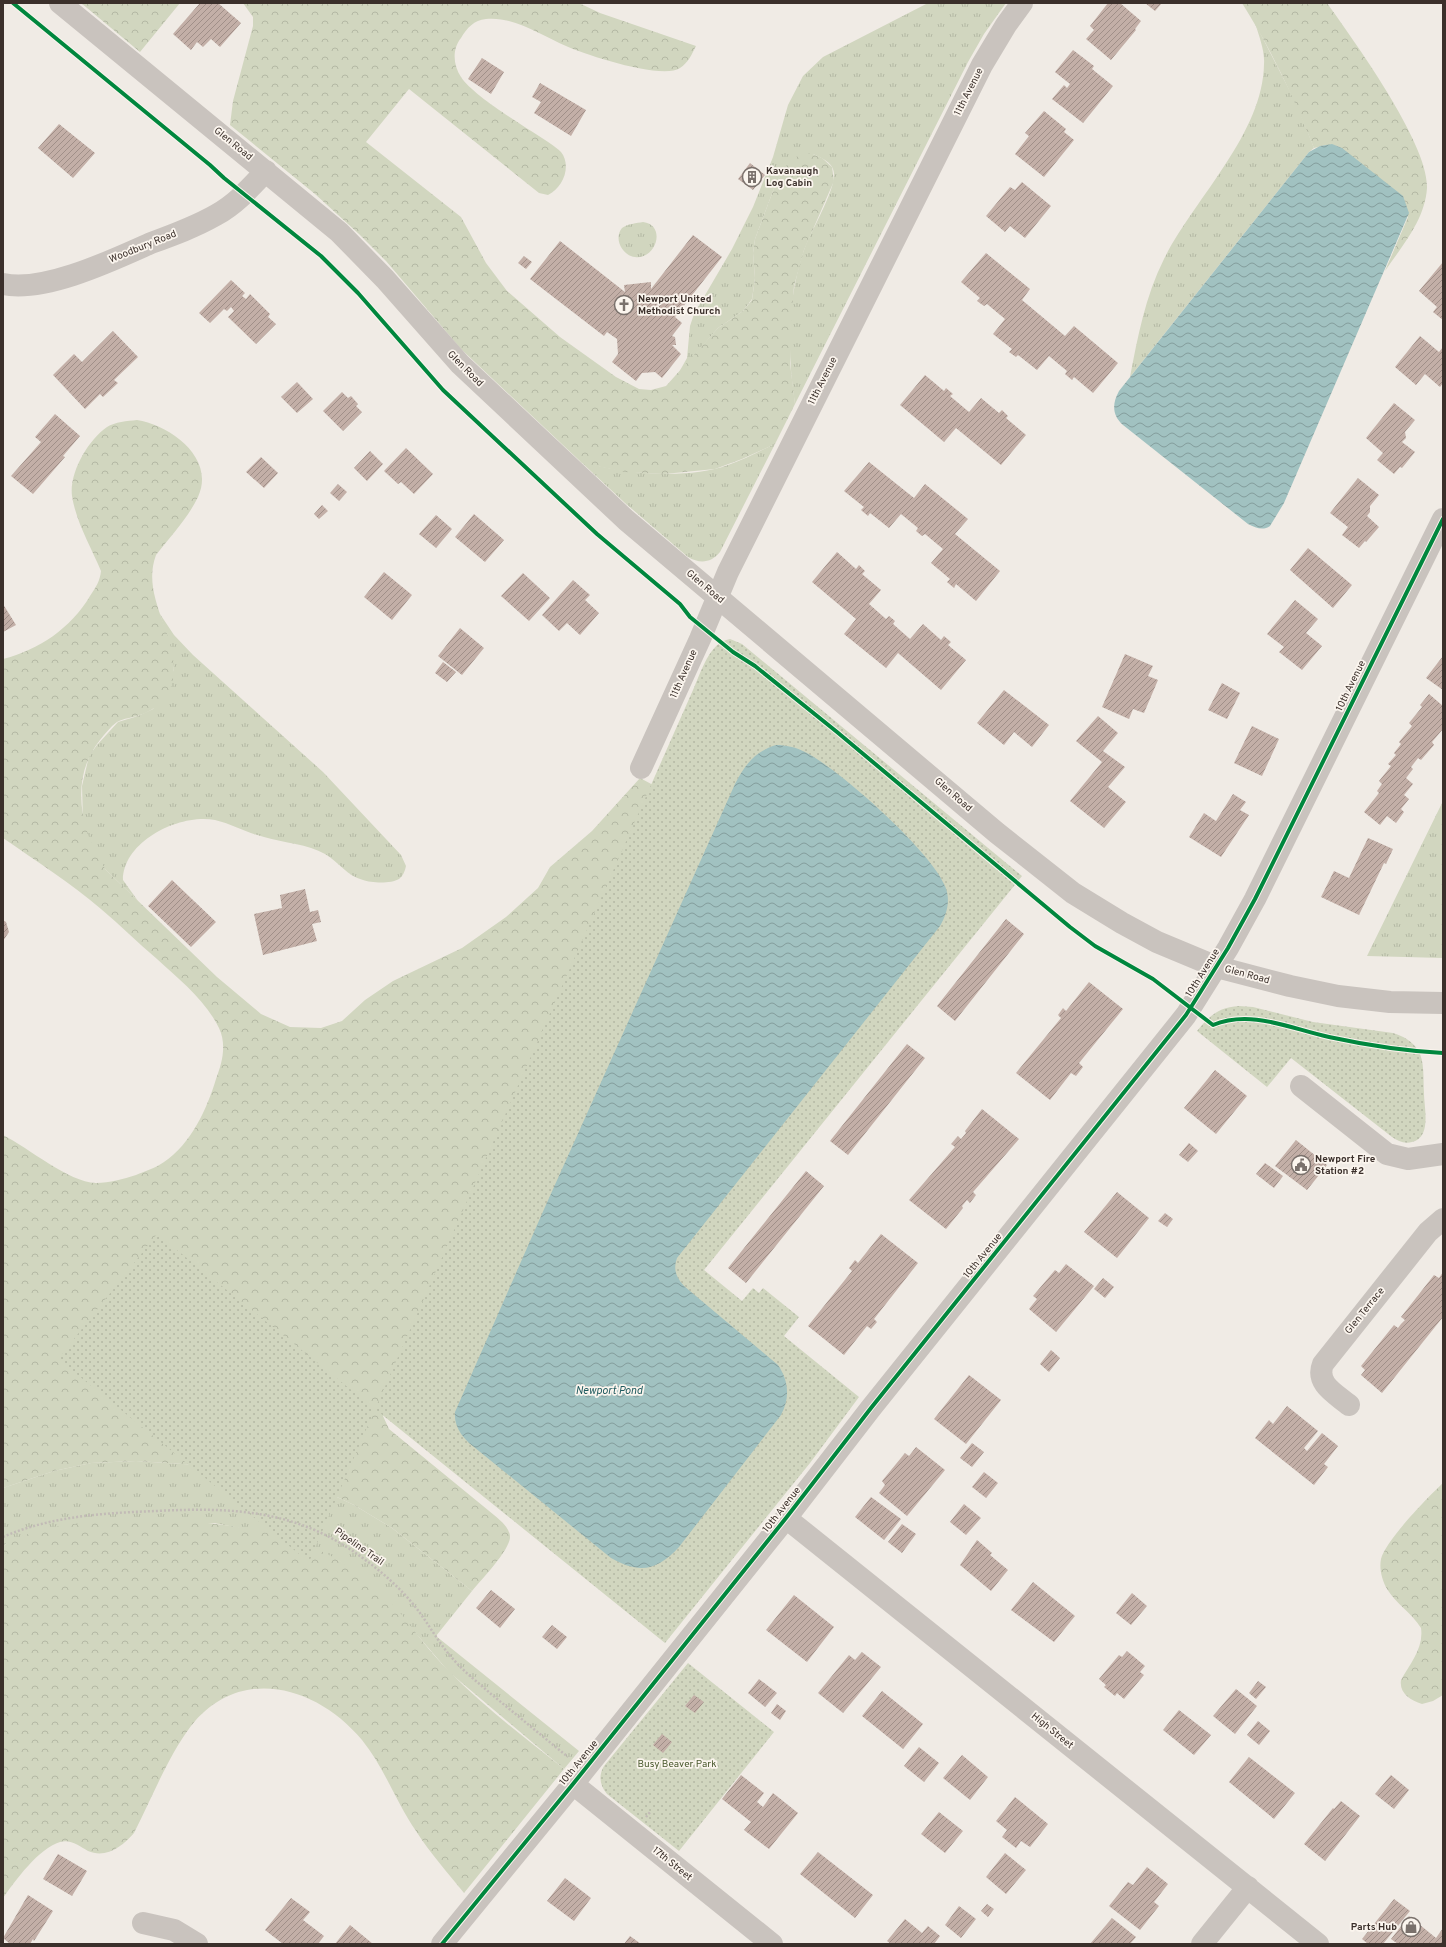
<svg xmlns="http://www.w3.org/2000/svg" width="1446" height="1947" font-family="Overpass,sans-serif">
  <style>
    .grass { fill: url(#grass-tufts) }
    .forest { fill: url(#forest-crowns) }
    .park { fill: url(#park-dots) }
    .water { fill: url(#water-waves) }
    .building { fill: url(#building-hatch) }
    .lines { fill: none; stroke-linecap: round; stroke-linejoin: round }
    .path { stroke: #c2bbb6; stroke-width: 2.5; stroke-dasharray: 2 2; stroke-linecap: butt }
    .minor { stroke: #c9c3be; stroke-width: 22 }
    .cycleway-casing { stroke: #fbf5ee; stroke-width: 6 }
    .cycleway { stroke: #00873e; stroke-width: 4 }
    .labels { text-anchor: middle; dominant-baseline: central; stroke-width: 3.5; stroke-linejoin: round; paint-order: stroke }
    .street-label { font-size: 10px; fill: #3b302b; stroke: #fbf5ee }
    .poi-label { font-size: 10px; font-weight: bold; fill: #3b302b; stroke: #fbf5ee; text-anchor: start }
    .park-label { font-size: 10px; fill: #4a5a2e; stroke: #fbf5ee }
    .water-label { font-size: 11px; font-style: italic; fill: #1f5a5e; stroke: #fbf5ee }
  </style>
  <defs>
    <pattern id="grass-tufts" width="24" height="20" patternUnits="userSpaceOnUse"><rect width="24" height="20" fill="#d1d6bf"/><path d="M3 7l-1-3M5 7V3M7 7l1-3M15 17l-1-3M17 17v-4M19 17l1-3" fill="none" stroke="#b4b8a4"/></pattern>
    <pattern id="forest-crowns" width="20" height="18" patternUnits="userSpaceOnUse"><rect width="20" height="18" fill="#d1d6bf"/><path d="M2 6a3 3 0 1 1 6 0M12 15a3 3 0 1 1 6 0" fill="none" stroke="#b4b8a4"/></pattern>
    <pattern id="park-dots" width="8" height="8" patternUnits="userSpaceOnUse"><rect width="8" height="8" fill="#d1d6bf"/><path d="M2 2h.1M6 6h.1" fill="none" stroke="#b4b8a4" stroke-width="1.8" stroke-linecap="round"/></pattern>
    <pattern id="water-waves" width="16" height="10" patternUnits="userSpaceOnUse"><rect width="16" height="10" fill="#a1c2c1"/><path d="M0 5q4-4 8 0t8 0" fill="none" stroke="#849e9d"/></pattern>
    <pattern id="building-hatch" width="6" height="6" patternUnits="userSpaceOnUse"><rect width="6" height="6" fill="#c3afa7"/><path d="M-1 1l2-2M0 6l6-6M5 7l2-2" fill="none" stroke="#a08f88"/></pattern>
  </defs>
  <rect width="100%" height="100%" fill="#f0ebe5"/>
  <path class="grass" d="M928,3H1006L984,34L968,62L795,404C787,353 787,299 804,250C811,231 835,191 834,174C834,163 822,158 813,154L788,164L776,183L755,239L753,253L755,278L752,299L743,311L718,328L678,374L687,358L690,326L694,314L732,249L753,207L773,157L788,105L803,76L823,57Z
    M1255,23L1297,105L1314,148L1309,152L1130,377C1138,336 1145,297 1164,259C1194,199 1263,134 1264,64C1265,51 1259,36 1255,23Z
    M643,222C667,225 656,260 635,257C623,256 613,239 622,228C627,224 637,223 643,222Z
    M775,444L720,552C711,563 700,564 688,557L625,503L580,461C621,474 687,480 728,465C744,460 759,451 775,444Z
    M160,614L174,635L193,655L323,772L401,855L406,866C405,871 403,876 399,879C391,884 371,883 363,880C347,876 339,862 325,854C308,844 284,843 264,837C247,833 232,824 215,820C180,813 123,841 123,880L138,901L106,870L95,855L83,823L82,786L89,756L97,745L118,722L138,716L153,709L174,670L170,647Z
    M1443,801V958L1367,956Z
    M136,1461L230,1467L337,1497L354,1505L392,1528L472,1591L436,1636L579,1751L564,1769L449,1672L383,1595L339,1561L315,1549L250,1530L214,1523L6,1544L3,1546V1488L54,1471L91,1463Z"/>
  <path class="forest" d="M81,3H180L140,52Z
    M243,3H579L600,13L696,46C692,54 688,63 680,68C662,80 586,55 566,46C542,36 514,16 486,19C474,20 467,28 461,38C452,49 453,65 461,77C474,97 529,129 551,144C554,146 558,149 561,152C572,166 563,188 548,195L539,193L409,89L366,142L461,217L486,263L507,291L560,337L616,377L639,389L651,390L666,386L718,328L743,311L752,300L755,278L753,253L755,239L776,183L788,163L796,157L805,153L813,154L822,158L832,167L834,181L804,250L794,286L790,336V363L795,404L775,444L742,459L715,469L664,474L625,472L582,463L461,349L386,261L359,234L315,194L230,125L233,101L253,26V17Z
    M1242,3H1327C1354,41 1429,144 1427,188C1425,220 1402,246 1385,271L1408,217L1338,146L1326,145L1314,148C1294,98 1271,49 1242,3Z
    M137,420C170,425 216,458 198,497C188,518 170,537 156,555C140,598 180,636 173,679C170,696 156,710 140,715C132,718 124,718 117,722C110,727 105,734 100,740C69,778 80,832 106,870L217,977L261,1014L290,1027L321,1028L342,1021L365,1000L393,981L462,948L506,917L538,888L550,867L592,831L640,778L655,786L385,1403L383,1416L389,1429L494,1515C500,1520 510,1528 510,1537C510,1550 481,1580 472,1591L392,1528L354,1505L337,1497L230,1467L136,1461L91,1463L54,1471L3,1488V1135C29,1148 68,1182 96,1183C110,1183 123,1179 136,1175C145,1171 156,1168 164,1162C191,1144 207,1109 216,1079C222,1063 227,1045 219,1028C206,1001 179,979 157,959C138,943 120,925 101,909C71,883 36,861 3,838V659C39,650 71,628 90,596C96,587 100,581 101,571C91,547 76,522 72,496C69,473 88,440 107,427C115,422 127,421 137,420Z
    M1443,1483V1695L1433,1701L1422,1704C1410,1700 1399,1693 1401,1680C1410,1664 1424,1648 1421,1628C1412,1613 1396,1604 1387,1589C1382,1580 1379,1569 1381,1559C1386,1540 1428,1497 1443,1483Z
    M129,1519C197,1520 271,1525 333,1557C356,1570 380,1589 396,1608C414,1629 429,1652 449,1671C484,1707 525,1738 564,1769L464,1893C448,1873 430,1853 416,1831C396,1802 384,1767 362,1740C317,1686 240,1664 191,1726C167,1758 152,1798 134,1833C123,1846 106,1859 88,1851C79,1846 71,1839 60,1842C39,1848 15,1881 3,1898V1546C33,1525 94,1521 129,1519Z"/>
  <path class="park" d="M730,639L742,644L1022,876L704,1270L742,1301L753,1288L759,1293L763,1288L799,1317L784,1336L859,1397L810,1463L665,1643L375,1409L309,1562L58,1359L157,1234L375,1409L693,690C701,673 709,642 730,639Z
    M1239,1006L1253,1007L1313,1022L1393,1033C1403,1036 1412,1041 1418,1050C1425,1061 1423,1080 1424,1093C1424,1108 1432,1137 1412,1142C1404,1144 1398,1141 1392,1137L1291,1058L1267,1087L1197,1031C1209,1016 1219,1007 1239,1006Z
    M688,1663L774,1732L679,1851L607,1794C600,1786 598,1776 604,1766Z"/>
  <path class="water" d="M1332,144L1342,148L1403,196L1409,213L1284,503L1270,526C1263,531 1256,528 1248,524L1123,425C1112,415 1112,404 1119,391L1309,152L1320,146Z
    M776,745C786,745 795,747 805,752C839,769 931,851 945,886C951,900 947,914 940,926L677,1258C673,1270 676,1277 684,1286L778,1365C789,1381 790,1398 781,1415L679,1547C657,1571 639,1574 611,1558L469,1443C460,1434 454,1425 455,1412L545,1207L735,784C745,765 754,752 776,745Z"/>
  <path class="building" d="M200,3H218L241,23L220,47L211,39L203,47L197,42L191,50L173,34Z
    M1108,3H1120L1141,21L1135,29L1136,30L1111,60L1086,39L1094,30L1090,26Z
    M1145,3H1162L1155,11Z
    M1073,50L1094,66L1092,69L1113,86L1083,123L1052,99L1064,85L1067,88L1070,84L1055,72Z
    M482,58L504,72L491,94L468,79Z
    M540,83L586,110L571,136L534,113L541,102L532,97Z
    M1044,111L1066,129L1064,132L1074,140L1044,177L1015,154L1029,136L1025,133Z
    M59,124L95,153L73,178L38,148Z
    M750,163L765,175L753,190L738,179Z
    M1022,182L1051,206L1025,238L1010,226L1005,232L986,216L1010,187L1015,190Z
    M693,235L722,257L675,317L682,323L672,336L675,337L676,345H672L681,354L662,378L655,372L642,373L636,381L612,362L618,354L617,339L607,332L604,336L530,279L560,241L625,292L624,285L651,282V289Z
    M986,253L1030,289L1022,300L1065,336L1074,326L1118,363L1093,393L1074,377L1072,380L1065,374L1067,371L1049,356L1037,370L1018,355L1016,357L1009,352L1012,349L993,334L1005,319L987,304L984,306L977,301L980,298L961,282Z
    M524,256L532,262L526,269L518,263Z
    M1443,262V320L1433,312L1437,307L1419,291Z
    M231,280L245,293L242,296L246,299L250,294L270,314L268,317L276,324L256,344L228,317L234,311L231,307L227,311L224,309L210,323L199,313Z
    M113,331L138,357L114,380L118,383L103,397L100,394L85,409L53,375L74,354L82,362Z
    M1420,336L1439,352L1443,347V383L1440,387L1425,374L1416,385L1395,367Z
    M925,375L944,391L946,388L953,394L950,396L969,412L981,398L999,413L1002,410L1008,416L1006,418L1026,435L1001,465L956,428L944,442L900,405Z
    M297,382L313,399L297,413L281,397Z
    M342,392L348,398L351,396L358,404L356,406L362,412L343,431L323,411Z
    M1394,403L1415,420L1405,432L1406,438L1402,442L1415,452L1402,468L1400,467L1394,474L1377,460L1383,453L1366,438Z
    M55,414L80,436L63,456L65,457L33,494L11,476L41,442L35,437Z
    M406,448L433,474L414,494L401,482L398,484L384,471Z
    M370,451L383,464L367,481L354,468Z
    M261,457L278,473L264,488L246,472Z
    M869,462L914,498L925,484L968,519L955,534L1000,571L976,601L956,584L954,588L947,582L950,579L931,563L943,549L925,534L922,536L916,531L918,528L901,514L889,528L870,513L868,516L861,510L864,507L844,491Z
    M1358,478L1379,495L1370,506V512L1367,516L1379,527L1366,542L1365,541L1359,548L1342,535L1348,527L1330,513Z
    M338,484L347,492L339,501L330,493Z
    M322,505L328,511L319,519L314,514Z
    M474,514L504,540L485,562L455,537Z
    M436,515L452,529L436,548L419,534Z
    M1308,548L1352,585L1333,608L1290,570Z
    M837,552L856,569L859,565L865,571L862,574L881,590L869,604L886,619L889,616L895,621L893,624L910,639L923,624L941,640L944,636L951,642L948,645L966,660L941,690L898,653L886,668L844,634L856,619L812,582Z
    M384,572L412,595L392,620L364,597Z
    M523,573L550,598L529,621L501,596Z
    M573,580L590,595L585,600L599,613L580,635L567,623L559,631L542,615Z
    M1295,600L1318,619L1306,633L1322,646L1302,670L1279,652L1284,647L1267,634Z
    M3,604L16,625L3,632Z
    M460,628L484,648L462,675L438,656Z
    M1125,654L1153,666L1148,676L1158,680L1144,713L1133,709L1129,719L1102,707Z
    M1443,656V690L1426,678Z
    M443,662L456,672L447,682L435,673Z
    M1222,683L1240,693L1227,719L1208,710Z
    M1004,690L1049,725L1032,747L1014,732L1004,745L977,723Z
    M1429,694L1443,706V729L1432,742L1434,745L1421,760L1418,758L1411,767L1413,769L1406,778L1413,784L1404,795L1409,799L1401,809L1404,812L1396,823L1387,816L1380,825L1364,812L1379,793L1377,791L1382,784L1379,781L1391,766L1388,764L1396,755L1394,753L1401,744L1399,742L1412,726L1409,723L1422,707L1420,705Z
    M1098,716L1118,733L1103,751L1125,767L1108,787L1126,802L1104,828L1070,801L1102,762L1076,741Z
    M1252,726L1279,739L1262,776L1234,763Z
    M1233,794L1246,802L1240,810L1249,815L1221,857L1189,837L1204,813L1216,821Z
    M1368,838L1393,849L1386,864L1384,863L1359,915L1321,897L1334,871L1349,878Z
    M172,880L216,922L191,947L148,906Z
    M305,889L310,912L318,910L321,922L312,924L317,941L263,955L254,914L282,908L280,895Z
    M1006,919L1024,934L955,1021L937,1006Z
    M3,920L6,922L9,932L3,941Z
    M1089,982L1123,1009L1079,1063L1083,1067L1076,1076L1071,1073L1050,1100L1016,1073L1061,1018L1058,1015L1063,1008L1066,1011Z
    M907,1044L925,1058L848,1155L830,1141Z
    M1215,1070L1247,1096L1216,1134L1184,1108Z
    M982,1109L1019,1139L973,1192L976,1195L970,1203L967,1200L962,1206L963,1208L946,1229L909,1200L955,1147L951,1144L958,1136L961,1139L966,1133L965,1131Z
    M1296,1140L1327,1165L1307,1190L1275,1166Z
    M1189,1143L1198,1151L1188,1162L1179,1155Z
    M1265,1163L1283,1176L1274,1188L1256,1174Z
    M806,1171L824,1186L746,1283L728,1268Z
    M1117,1192L1149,1218L1117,1258L1084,1232Z
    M1165,1213L1173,1219L1167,1227L1158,1221Z
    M881,1234L918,1263L874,1319L877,1322L871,1329L867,1326L844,1355L808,1326L852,1271L849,1268L855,1260L858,1263Z
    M1066,1264L1094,1286L1056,1332L1029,1309L1037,1299L1033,1296L1055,1270L1059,1273Z
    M1443,1272V1317L1382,1393L1361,1375L1365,1370L1361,1366L1394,1325L1398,1328L1401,1324L1405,1320L1401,1317L1434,1275L1439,1278Z
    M1103,1278L1114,1287L1105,1298L1094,1289Z
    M1051,1350L1060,1358L1049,1372L1040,1364Z
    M969,1375L1001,1400L966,1444L934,1419Z
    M1287,1406L1318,1431L1304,1448L1307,1451L1322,1433L1338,1446L1324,1464L1328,1467L1314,1485L1255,1438L1269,1420L1273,1424Z
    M972,1443L984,1452L972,1467L960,1458Z
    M916,1447L945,1470L907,1516L879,1493L885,1485L882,1481L905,1453L909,1456Z
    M984,1472L998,1483L986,1498L972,1487Z
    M871,1497L901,1519L884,1540L855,1517Z
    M964,1504L981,1518L966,1535L950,1522Z
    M902,1524L916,1534L902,1553L888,1542Z
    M977,1540L992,1553L990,1555L1008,1570L991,1591L960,1565Z
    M1033,1582L1075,1616L1054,1642L1011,1610Z
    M491,1590L515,1609L500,1628L476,1608Z
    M1132,1593L1147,1606L1131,1625L1116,1613Z
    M794,1595L834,1627L807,1662L766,1630Z
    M552,1625L567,1637L557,1649L542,1637Z
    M1127,1651L1145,1666L1140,1672L1144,1675L1124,1699L1117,1693L1115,1696L1104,1687L1106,1685L1099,1679L1119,1655L1122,1657Z
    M862,1652L881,1667L843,1713L818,1693L849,1655L855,1660Z
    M759,1679L777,1693L765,1707L748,1693Z
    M1258,1681L1266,1687L1256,1699L1249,1693Z
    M1236,1689L1257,1706L1235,1734L1213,1716Z
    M882,1691L923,1724L903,1749L862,1716Z
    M694,1695L704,1702L695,1713L685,1706Z
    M777,1704L786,1711L780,1720L771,1713Z
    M1179,1710L1211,1735L1194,1755L1163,1730Z
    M1258,1721L1270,1731L1259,1745L1247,1735Z
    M662,1734L672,1742L663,1753L653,1745Z
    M919,1747L939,1763L924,1782L904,1766Z
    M962,1755L988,1777L970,1800L943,1778Z
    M1249,1757L1295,1793L1274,1819L1229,1782Z
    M741,1775L764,1793L757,1802L763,1807L773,1793L798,1813L769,1849L744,1830L751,1822L722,1799Z
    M1391,1775L1409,1790L1394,1809L1375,1794Z
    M1015,1797L1048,1824L1030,1847L1021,1841L1016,1848L1002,1837L1007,1830L996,1821Z
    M1341,1801L1360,1816L1325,1861L1304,1844L1333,1808L1334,1809Z
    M939,1812L963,1831L945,1853L921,1834Z
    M818,1852L873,1895L855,1918L800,1874Z
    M1005,1853L1026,1870L1006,1894L986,1877Z
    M58,1854L87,1871L72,1896L43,1879Z
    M1147,1867L1168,1884L1154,1902L1159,1906L1140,1930L1109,1906L1128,1882L1133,1885Z
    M565,1878L591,1898L574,1921L547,1901Z
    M28,1895L53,1911L34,1941L33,1939L30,1944H10L3,1938Z
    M291,1898L310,1912L303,1920L324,1936L318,1944H283L265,1930Z
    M1394,1899L1410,1911L1383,1944H1368L1362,1939Z
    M987,1904L994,1909L988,1917L981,1911Z
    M959,1906L976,1919L961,1938L945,1925Z
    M1409,1916L1436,1938L1443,1928V1944H1398L1391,1939Z
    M1112,1918L1136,1937L1130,1944H1090Z
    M905,1919L922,1933L928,1926L940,1936L934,1944H891L887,1941Z
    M350,1925L373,1944H335Z
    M630,1936L641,1944H624Z"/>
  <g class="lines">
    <path class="path" d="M3,1537C51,1516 104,1513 156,1511C235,1507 299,1510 364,1559C382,1572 399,1587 413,1604C428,1622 438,1643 454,1660C465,1673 479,1683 491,1694C517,1715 542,1736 568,1757
      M646,1817L651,1811"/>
    <path class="minor" d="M60,3L339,232L385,279L460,364L626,520L997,833L1073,893L1122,923L1157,942L1217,967L1290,986L1338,996L1390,1002L1443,1003
      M3,284C44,293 113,260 151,243C173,235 195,227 216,215C236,204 250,188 266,171
      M641,768L700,639L728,572L982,65L1006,25L1022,3
      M1301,1086L1387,1154L1408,1159L1443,1154
      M1349,1405C1336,1394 1315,1384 1323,1364L1428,1232L1443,1219
      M786,1518L1318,1944
      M573,1784L772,1944
      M143,1923L174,1930L197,1944
      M442,1944L573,1784L786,1518L871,1408L1186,1015L1228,948L1255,899L1443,519
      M1202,1944L1248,1887"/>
    <defs>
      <path id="cycleway" d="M13,3L210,165L224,178L321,256L358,293L443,390L597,534L680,604L690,617L733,652L755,666L837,732L1070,927L1095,946L1153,979L1213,1025C1251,1009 1291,1029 1329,1037C1366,1045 1405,1051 1443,1053
        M442,1944L573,1784L786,1518L871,1408L1186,1015L1228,948L1255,899L1443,519"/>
    </defs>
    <use href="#cycleway" class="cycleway-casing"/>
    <use href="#cycleway" class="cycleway"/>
  </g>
  <defs>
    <symbol id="building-ring" viewBox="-11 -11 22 22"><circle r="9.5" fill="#fbf5ee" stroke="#7a716c" stroke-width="1.5"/><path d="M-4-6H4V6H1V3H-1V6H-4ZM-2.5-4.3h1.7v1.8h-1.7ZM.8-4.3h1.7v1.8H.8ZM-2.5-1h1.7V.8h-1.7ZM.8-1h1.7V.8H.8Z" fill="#7a716c"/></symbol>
    <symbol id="church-ring" viewBox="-11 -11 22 22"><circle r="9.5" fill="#fbf5ee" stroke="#7a716c" stroke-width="1.5"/><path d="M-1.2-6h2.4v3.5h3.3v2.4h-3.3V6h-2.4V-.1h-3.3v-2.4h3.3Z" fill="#7a716c"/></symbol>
    <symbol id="civic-ring" viewBox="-11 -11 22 22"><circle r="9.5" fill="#fbf5ee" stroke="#7a716c" stroke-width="1.5"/><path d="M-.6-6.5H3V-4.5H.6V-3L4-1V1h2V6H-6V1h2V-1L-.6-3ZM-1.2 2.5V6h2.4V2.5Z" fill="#7a716c"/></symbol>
    <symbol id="shop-ring" viewBox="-11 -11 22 22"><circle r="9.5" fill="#fbf5ee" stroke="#7a716c" stroke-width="1.5"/><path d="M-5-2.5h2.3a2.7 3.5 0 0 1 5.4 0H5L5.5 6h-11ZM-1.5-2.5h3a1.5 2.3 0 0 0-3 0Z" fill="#7a716c"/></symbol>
  </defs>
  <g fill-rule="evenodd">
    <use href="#building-ring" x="741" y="166" width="22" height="22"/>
    <use href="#church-ring" x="613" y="294" width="22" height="22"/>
    <use href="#civic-ring" x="1290" y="1154" width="22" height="22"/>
    <use href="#shop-ring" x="1400" y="1916" width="22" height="22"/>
  </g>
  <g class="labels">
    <g class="street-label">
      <text transform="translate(969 92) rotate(-63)">11th Avenue</text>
      <text transform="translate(233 144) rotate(39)">Glen Road</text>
      <text transform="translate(143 247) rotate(-22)">Woodbury Road</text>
      <text transform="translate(465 369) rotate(45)">Glen Road</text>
      <text transform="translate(823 381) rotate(-63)">11th Avenue</text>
      <text transform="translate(705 587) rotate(40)">Glen Road</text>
      <text transform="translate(684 674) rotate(-66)">11th Avenue</text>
      <text transform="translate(1351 686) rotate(-64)">10th Avenue</text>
      <text transform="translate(953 795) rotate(41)">Glen Road</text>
      <text transform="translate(1203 973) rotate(-58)">10th Avenue</text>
      <text transform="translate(1247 975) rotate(15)">Glen Road</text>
      <text transform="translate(983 1256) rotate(-51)">10th Avenue</text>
      <text transform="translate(1365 1311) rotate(-51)">Glen Terrace</text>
      <text transform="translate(782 1510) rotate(-52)">10th Avenue</text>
      <text transform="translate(359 1547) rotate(35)">Pipeline Trail</text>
      <text transform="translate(1052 1731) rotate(39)">High Street</text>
      <text transform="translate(579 1763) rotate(-51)">10th Avenue</text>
      <text transform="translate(672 1864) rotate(39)">17th Street</text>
    </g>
    <g class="poi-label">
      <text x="766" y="171">Kavanaugh<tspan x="766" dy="12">Log Cabin</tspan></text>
      <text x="638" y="299">Newport United<tspan x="638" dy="12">Methodist Church</tspan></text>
      <text x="1315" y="1159">Newport Fire<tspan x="1315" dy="12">Station #2</tspan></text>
      <text x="1397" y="1927" text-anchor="end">Parts Hub</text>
    </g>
    <g class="park-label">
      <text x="677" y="1764">Busy Beaver Park</text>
    </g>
    <g class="water-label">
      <text x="609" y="1391">Newport Pond</text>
    </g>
  </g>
  <rect width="1446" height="1947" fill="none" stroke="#3b302b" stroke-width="8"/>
</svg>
